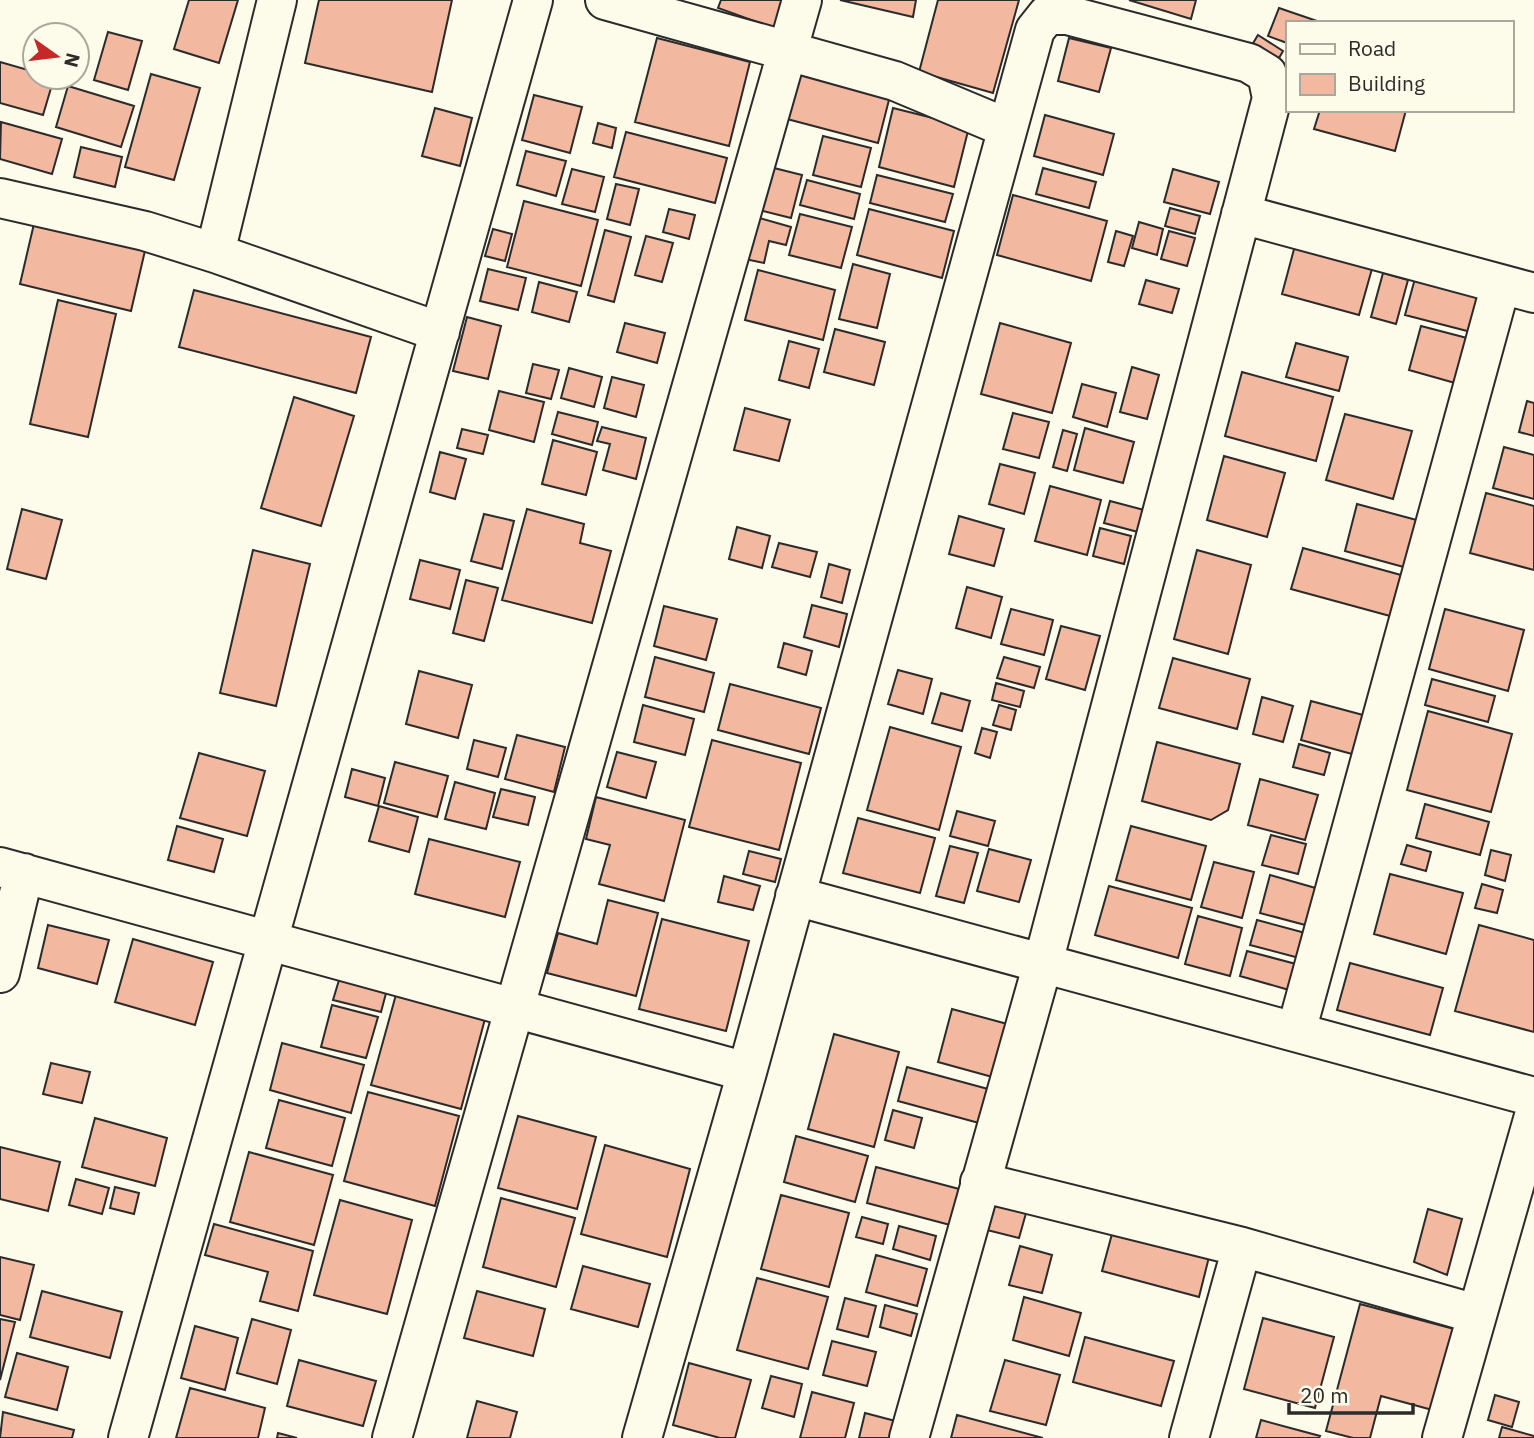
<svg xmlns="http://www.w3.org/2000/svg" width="1534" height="1438" font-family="'IBM Plex Sans',sans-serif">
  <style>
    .building { fill: #f2b8a0; stroke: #2b2b2b; stroke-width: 2 }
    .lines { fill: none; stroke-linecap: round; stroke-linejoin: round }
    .minor-casing { stroke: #2b2b2b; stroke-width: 42 }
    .minor { stroke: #fdfbea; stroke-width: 38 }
  </style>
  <rect width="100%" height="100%" fill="#fdfbea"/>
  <path class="building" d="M189,0H238L219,63L174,49Z
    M319,0H452L432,92L305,63Z
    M721,0H790L779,30L718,8Z
    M840,0H916L913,17Z
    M938,0H1019L993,93L919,72Z
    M1129,0H1196L1191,19Z
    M1279,8L1317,21V23H1287V43L1268,36Z
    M108,32L142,41L128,90L94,80Z
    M1258,35L1283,51L1271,72L1246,55Z
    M657,38L750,62L729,146L635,122Z
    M1069,38L1111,48L1099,92L1058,81Z
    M0,62L35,72V77L54,78L43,115L0,103Z
    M802,64L892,88L878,143L787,119Z
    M151,74L200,88L174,180L125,167Z
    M68,86L134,106L121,147L56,127Z
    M534,95L582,107L570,153L522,140Z
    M435,108L472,118L460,166L422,156Z
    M893,108L969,127L954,187L879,167Z
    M1320,110H1406L1395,151L1314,129Z
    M1045,115L1114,134L1103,175L1034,156Z
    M1,122L62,139L52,174L0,159Z
    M598,123L616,128L612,148L593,143Z
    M626,132L727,158L715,203L614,177Z
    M823,136L871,148L861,187L813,175Z
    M81,147L122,157L115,187L74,177Z
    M526,151L566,161L556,196L517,185Z
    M770,167L802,175L791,218L759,210Z
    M1043,168L1096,182L1089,208L1036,194Z
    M572,169L604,177L595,212L562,204Z
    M1173,169L1219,182L1210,214L1164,202Z
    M877,175L953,194L945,222L870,203Z
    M807,180L860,194L854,219L800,205Z
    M616,184L639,189L630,225L607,219Z
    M1013,195L1107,221L1091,281L997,255Z
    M524,201L598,220L581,286L507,267Z
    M1170,208L1200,216L1195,234L1165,226Z
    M669,209L695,215L689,239L663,232Z
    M869,209L954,231L942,278L857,255Z
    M800,214L852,227L841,268L789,255Z
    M36,215L147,242L131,311L20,284Z
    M756,217L791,227L786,245L769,241L764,263L745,259Z
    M1139,222L1163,229L1157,255L1132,248Z
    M493,229L512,234L505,261L485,256Z
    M605,230L631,237L614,302L588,295Z
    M1116,231L1133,236L1124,266L1108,262Z
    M1169,231L1195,238L1187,266L1161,259Z
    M646,236L673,243L662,282L635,275Z
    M1297,238L1375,258L1359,315L1282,294Z
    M853,264L890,274L877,328L839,319Z
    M488,269L526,278L518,310L480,301Z
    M758,270L835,290L823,340L745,320Z
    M1383,273L1408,280L1396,324L1371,317Z
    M1416,275L1486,294L1475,333L1405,315Z
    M1146,280L1179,289L1172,313L1139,304Z
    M539,282L577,292L569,322L532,312Z
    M194,290L371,337L356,393L179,347Z
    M58,300L116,314L88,437L30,424Z
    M467,317L501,326L488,379L453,371Z
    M625,323L665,333L657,363L617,352Z
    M1000,323L1071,343L1052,413L981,394Z
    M1421,326L1467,338L1455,383L1409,370Z
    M835,329L885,342L874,385L824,372Z
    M789,341L819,349L809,388L779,380Z
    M1296,343L1348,357L1339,391L1286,377Z
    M533,364L559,370L551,399L526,393Z
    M1132,367L1159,375L1147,419L1120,412Z
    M569,368L602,377L594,407L561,398Z
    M1242,372L1333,397L1316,461L1225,436Z
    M612,377L644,385L636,417L604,408Z
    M1082,384L1116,393L1107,427L1073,417Z
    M499,391L544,402L534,442L489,430Z
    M294,397L354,416L321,526L261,508Z
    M1527,401L1534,403V436L1519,432Z
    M745,408L790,420L779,461L734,450Z
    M558,412L598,422L592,445L552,434Z
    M1013,413L1049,422L1039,458L1003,449Z
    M1345,414L1412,431L1393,499L1326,480Z
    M602,427L646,438L636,479L603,470L610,444L597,441Z
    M1085,428L1134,442L1123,483L1074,470Z
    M462,429L488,435L483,454L457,448Z
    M1063,430L1077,434L1067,471L1053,467Z
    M553,440L597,452L586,495L542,484Z
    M1504,447L1534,455V499L1493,488Z
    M440,452L466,459L455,499L430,492Z
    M1224,456L1285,473L1267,537L1207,520Z
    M1000,464L1035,473L1024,514L989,504Z
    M1050,486L1101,500L1087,555L1035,541Z
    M1486,493L1534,506V570L1470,553Z
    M1110,501L1144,510L1138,532L1104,523Z
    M1357,504L1424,522L1411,569L1345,551Z
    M22,509L62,520L46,579L7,569Z
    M527,509L584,524L580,543L611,551L592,623L502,600Z
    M484,514L514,521L502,569L471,561Z
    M959,516L1004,529L994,566L949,554Z
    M737,527L770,536L762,568L729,559Z
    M1100,528L1131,536L1124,564L1093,556Z
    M779,543L817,552L810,577L772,567Z
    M1303,548L1401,575L1390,616L1291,589Z
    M253,550L310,564L276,706L220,693Z
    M1197,550L1251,565L1228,654L1174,639Z
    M420,560L460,570L450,609L410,599Z
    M829,564L850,570L842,603L821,597Z
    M466,580L498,588L484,641L453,633Z
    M967,587L1002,597L991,638L956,628Z
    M812,605L847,614L839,647L804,637Z
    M664,606L717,619L706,660L654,646Z
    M1011,609L1053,620L1044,655L1001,644Z
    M1445,609L1524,630L1508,691L1429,669Z
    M1061,626L1100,636L1085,690L1046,679Z
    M784,643L812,651L806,675L778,667Z
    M655,657L714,673L704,712L645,697Z
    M1004,657L1040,667L1034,688L997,678Z
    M1173,658L1250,679L1237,729L1159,708Z
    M898,670L932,679L923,714L888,704Z
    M419,671L472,685L458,738L406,724Z
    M1432,679L1495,696L1488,722L1425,705Z
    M996,683L1024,691L1020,707L992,700Z
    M730,684L821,708L809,754L718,730Z
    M941,693L970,701L962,731L932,723Z
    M1262,697L1293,706L1283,742L1253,734Z
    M1311,701L1363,715L1352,754L1301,740Z
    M643,705L694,719L685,755L634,742Z
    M999,705L1016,710L1011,730L993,725Z
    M1428,711L1512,734L1491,812L1407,790Z
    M890,727L961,747L939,830L867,810Z
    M982,728L997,732L990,758L975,753Z
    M517,735L565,747L554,792L505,779Z
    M474,740L506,748L498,777L467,769Z
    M712,740L801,763L779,850L689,827Z
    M1157,742L1240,764L1228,810L1211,820L1142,801Z
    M1299,744L1330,753L1324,775L1293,767Z
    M617,752L656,762L646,798L607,787Z
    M199,753L265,771L247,836L180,818Z
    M395,762L448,776L437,817L384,803Z
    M352,769L385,778L378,806L345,797Z
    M1260,779L1318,795L1305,840L1248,825Z
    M455,782L495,793L486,829L445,819Z
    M501,789L535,797L528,825L493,817Z
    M596,797L685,820L664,901L599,884L610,845L586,839Z
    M1425,804L1489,822L1480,855L1416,838Z
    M379,806L418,817L409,852L369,841Z
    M957,811L995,821L988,846L950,836Z
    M858,818L935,838L920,893L843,873Z
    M177,826L223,839L214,872L168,860Z
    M1131,826L1206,846L1191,900L1116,880Z
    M1271,835L1306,844L1298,874L1262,865Z
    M429,839L520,862L505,917L415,894Z
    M1407,845L1431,852L1426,871L1401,864Z
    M950,846L978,853L964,903L936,896Z
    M989,849L1031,860L1019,902L977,891Z
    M1491,850L1511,855L1505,881L1485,875Z
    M749,851L781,859L775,882L743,874Z
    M1214,862L1254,872L1242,918L1201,907Z
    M1390,874L1463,893L1446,954L1374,934Z
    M1270,875L1319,889L1309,926L1260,913Z
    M724,876L760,886L753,910L718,902Z
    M1482,884L1503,890L1497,913L1475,908Z
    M1109,886L1192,908L1178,958L1095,935Z
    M608,900L658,913L636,996L547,973L558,933L597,944Z
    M1198,916L1242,928L1230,976L1185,964Z
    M662,919L749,941L726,1031L639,1009Z
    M1257,920L1309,934L1303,959L1250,945Z
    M48,925L109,940L97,984L38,968Z
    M1479,925L1534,940V1032L1455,1011Z
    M133,939L213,962L195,1025L115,1002Z
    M1247,951L1296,964L1289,990L1240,976Z
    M1350,963L1443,988L1430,1035L1337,1010Z
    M342,970L389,982L381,1012L333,1000Z
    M397,991L486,1015L461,1109L371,1085Z
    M332,1005L378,1017L366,1058L321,1047Z
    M952,1009L1011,1025L996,1078L938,1062Z
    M834,1034L899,1052L874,1147L808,1129Z
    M282,1043L364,1065L351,1113L270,1090Z
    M51,1063L90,1072L82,1103L43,1094Z
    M907,1067L988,1089L979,1123L898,1101Z
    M368,1092L459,1116L435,1206L344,1181Z
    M279,1100L345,1118L332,1166L266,1148Z
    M893,1110L922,1118L914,1148L885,1140Z
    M518,1116L596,1137L577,1209L498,1188Z
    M95,1118L167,1138L155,1186L82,1167Z
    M796,1136L868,1156L855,1202L784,1182Z
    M605,1145L690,1169L667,1257L581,1234Z
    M0,1147L60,1162L48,1211L0,1199Z
    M249,1152L333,1175L314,1245L230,1222Z
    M876,1167L963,1190L954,1226L867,1203Z
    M76,1179L109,1188L102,1214L69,1205Z
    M115,1187L139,1193L134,1214L110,1208Z
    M990,1188L1030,1199L1019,1238L979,1228Z
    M781,1195L849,1213L829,1287L761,1269Z
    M501,1198L575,1218L556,1287L483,1267Z
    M340,1200L412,1220L387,1314L314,1295Z
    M1428,1209L1462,1219L1447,1275L1414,1262Z
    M862,1217L888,1224L883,1244L856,1237Z
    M1116,1219L1212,1245L1199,1297L1102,1271Z
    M214,1224L313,1251L298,1311L260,1301L268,1272L205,1255Z
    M899,1226L936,1236L930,1260L893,1249Z
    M1020,1246L1052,1255L1042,1293L1009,1285Z
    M876,1255L927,1269L917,1306L866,1292Z
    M0,1257L34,1265L20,1320L0,1315Z
    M583,1266L650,1284L638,1327L571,1309Z
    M757,1278L828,1297L808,1369L737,1350Z
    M42,1291L122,1312L110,1358L30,1337Z
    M477,1291L545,1309L533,1356L464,1338Z
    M1024,1297L1081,1313L1069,1356L1013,1340Z
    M845,1298L876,1306L868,1337L837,1329Z
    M1360,1304L1458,1330L1436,1411L1381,1396L1370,1438H1353L1326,1431Z
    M885,1305L917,1314L911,1336L880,1327Z
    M1263,1318L1334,1337L1315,1408L1244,1389Z
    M0,1319L15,1322L0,1380Z
    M252,1319L291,1330L277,1384L237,1373Z
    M195,1326L238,1338L225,1390L181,1378Z
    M1085,1337L1174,1361L1161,1406L1073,1382Z
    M832,1341L876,1352L867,1386L823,1375Z
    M17,1353L68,1367L57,1410L5,1397Z
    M299,1360L376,1381L363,1426L287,1406Z
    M1005,1360L1060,1375L1046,1425L990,1411Z
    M689,1363L751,1380L735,1438H720L673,1425Z
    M771,1376L802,1384L794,1417L762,1408Z
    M190,1388L265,1408L258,1438H176Z
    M812,1392L854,1403L845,1438H800Z
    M1495,1395L1519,1402L1512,1427L1488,1420Z
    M477,1401L517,1412L510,1438H467Z
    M3,1412L74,1430L72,1438H0Z
    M865,1413L903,1423L898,1438H859Z
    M957,1415L1043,1438H951Z
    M1261,1420L1320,1436L1319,1438H1256Z
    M1502,1427L1534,1436V1438H1499Z
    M278,1433L297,1438H277Z"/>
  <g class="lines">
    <defs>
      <path id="minor" d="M605,0L895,81L1007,128
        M0,198L145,231L215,253L440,332
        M1241,214L1534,293
        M215,253L277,0
        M0,867L747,1072
        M795,896L1534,1097
        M0,973L24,873
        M1296,1032L1501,284
        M980,1182L1242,1247L1476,1314
        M128,1438L533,0
        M392,1438L802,0
        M642,1438L747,1072L1035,30L1047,15H1067L1249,63L1267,74L1272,98L1043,963L909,1438
        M1189,1438L1242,1247
        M1442,1438L1534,1116"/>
    </defs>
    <use href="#minor" class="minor-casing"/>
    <use href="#minor" class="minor"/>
  </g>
  <rect x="1286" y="21" width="228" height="91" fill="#fdfbea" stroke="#a9a89e" stroke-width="2"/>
  <rect x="1300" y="44" width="35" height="10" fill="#fdfbea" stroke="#a9a89e" stroke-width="2"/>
  <text x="1348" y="56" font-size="21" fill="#2b2b2b">Road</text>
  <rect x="1300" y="74" width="35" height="21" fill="#f2b8a0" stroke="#a9a89e" stroke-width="2"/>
  <text x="1348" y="91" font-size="21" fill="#2b2b2b">Building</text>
  <g transform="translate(56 56) rotate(104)"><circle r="33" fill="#fdfbea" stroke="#a9a89e" stroke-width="2"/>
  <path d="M0-5L12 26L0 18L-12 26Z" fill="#c62828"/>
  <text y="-10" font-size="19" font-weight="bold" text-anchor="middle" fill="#2b2b2b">N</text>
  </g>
  <path d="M1289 1403v10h124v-10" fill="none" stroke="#2b2b2b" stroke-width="3.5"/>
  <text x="1300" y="1403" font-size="21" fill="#2b2b2b" stroke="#fdfbea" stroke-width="5" paint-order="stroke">20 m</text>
</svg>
